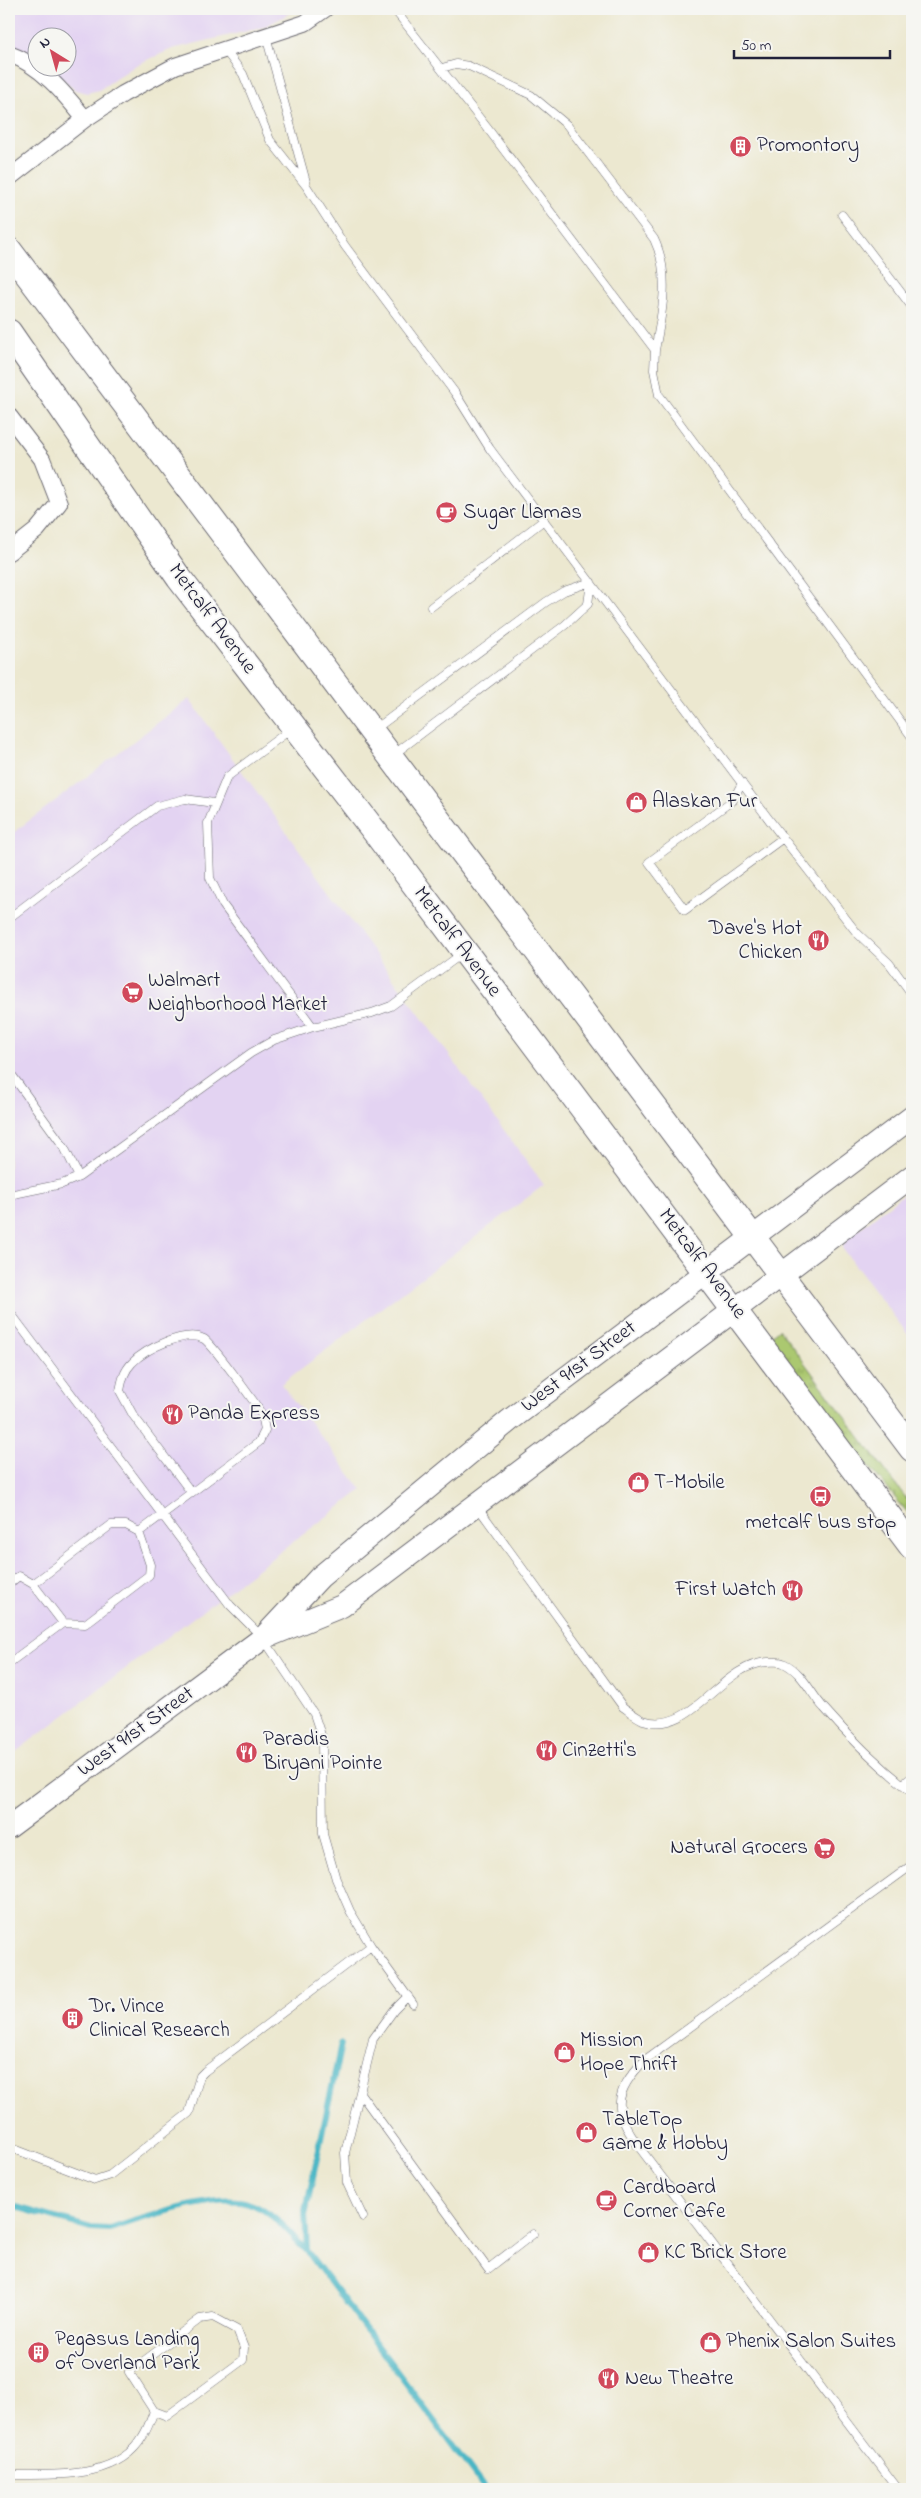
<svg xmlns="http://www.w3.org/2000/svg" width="921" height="2498" font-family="'Indie Flower',sans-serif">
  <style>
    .built { fill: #e3d3f2 }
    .grass { fill: url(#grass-tufts); stroke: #667555 }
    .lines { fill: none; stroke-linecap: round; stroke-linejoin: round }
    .stream { stroke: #49b6c5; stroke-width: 6 }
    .lane-casing { stroke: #69676f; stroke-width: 9 }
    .street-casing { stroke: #69676f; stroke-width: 18 }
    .secondary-casing { stroke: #69676f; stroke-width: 24 }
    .primary-casing { stroke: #69676f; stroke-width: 27 }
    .lane { stroke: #fff; stroke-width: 8 }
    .street { stroke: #fff; stroke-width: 16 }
    .secondary { stroke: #fff; stroke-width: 22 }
    .primary { stroke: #fff; stroke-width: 25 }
    .labels { text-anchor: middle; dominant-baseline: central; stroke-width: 4; stroke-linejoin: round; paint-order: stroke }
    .poi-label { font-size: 21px; fill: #22223b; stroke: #f6f6f2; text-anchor: start }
    .street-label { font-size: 21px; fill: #22223b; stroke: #f6f6f2 }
  </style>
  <defs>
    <pattern id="grass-tufts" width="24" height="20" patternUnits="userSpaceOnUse" patternTransform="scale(1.25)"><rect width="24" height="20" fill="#abc86f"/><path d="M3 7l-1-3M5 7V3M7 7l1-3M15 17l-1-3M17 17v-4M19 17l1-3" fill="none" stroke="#8ba25c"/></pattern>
  </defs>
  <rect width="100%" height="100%" fill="#f6f6f2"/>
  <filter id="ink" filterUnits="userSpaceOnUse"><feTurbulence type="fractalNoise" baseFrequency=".02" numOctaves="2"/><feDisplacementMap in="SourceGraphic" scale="10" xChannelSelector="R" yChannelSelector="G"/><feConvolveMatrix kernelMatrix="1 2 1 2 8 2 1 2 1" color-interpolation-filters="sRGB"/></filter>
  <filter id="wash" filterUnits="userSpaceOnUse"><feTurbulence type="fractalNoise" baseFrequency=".0096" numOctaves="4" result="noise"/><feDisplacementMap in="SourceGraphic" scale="20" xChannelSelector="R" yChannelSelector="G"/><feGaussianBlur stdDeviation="1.12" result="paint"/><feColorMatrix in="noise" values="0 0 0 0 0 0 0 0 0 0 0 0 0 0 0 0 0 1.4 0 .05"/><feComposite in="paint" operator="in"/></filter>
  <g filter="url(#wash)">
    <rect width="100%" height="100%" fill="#ece8d0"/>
    <path class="built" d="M9,9H298L264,27L172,49L136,65L99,90L87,93L75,90L50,68H68V38H38L37,57L9,43Z
      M189,699L544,1185L281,1384L362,1490L9,1757V836Z
      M912,1187V1340L842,1248L848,1238Z"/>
    <path class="grass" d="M779,1329L912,1506V1518L821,1409L776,1346L771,1336Z"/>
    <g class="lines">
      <path class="stream" d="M9,2205L91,2228L109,2229C142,2219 217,2192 248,2203C273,2211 289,2233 307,2251L485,2489
        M307,2251L305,2215L341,2044"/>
    </g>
  </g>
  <g filter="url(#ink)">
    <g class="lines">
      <defs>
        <path id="lane" d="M394,9L488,129L655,350L654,370L659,395L912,737
          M266,36L306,182
          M225,50L243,74L270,140L307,187L345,246L455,393L490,449L783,838L857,933L889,963L912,994
          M442,68L456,64L469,66L531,95L567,125L654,239C671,274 662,314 655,350
          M842,215L912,307
          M431,607L544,520
          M291,729L227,777L208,823L210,878L223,905L313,1027
          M374,730L546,602L564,591L591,582L588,604L565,625L393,755
          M742,783L733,800L649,862L685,910L783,838
          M9,918L157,806L185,799L214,803
          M9,1071L64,1147L79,1177
          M9,1195L62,1184L79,1177L251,1053L274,1040L313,1027L372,1013L391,1006L463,953
          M9,1311L230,1605L263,1638L314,1714L322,1738L323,1834L336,1879L350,1911L371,1946L413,2004
          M477,1506L623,1707C629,1711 636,1717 643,1720C692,1737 720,1664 768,1662C773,1662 779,1661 783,1663C803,1672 810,1693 824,1708C850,1738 880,1767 912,1792
          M139,1532L259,1442L265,1430C264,1424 263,1417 260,1412C256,1403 211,1343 204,1339C186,1329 145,1349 132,1363C124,1371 122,1380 120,1391L133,1415L191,1492
          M9,1584L19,1576L33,1584L111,1525H126L139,1532L150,1565L149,1575L85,1624L63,1623L9,1663
          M33,1584L63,1623
          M903,1784L912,1777
          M360,2093L488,2269L533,2234
          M9,2147L95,2180L110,2175L189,2113L200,2076L205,2071L371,1946
          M363,2217L347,2183L345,2153L373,2039L394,2010L408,1996
          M213,2317L237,2330L244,2348L243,2360L167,2416L154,2411L129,2372L200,2319Z
          M9,2475C53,2474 117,2481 143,2436C148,2428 151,2419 154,2411
          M898,2489L639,2147C613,2111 612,2093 645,2060L912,1865"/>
        <path id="street" d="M9,54C41,65 64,93 85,119
          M9,178L85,119L123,94L175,66L305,23L325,9
          M9,416L42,459L59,503L37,530L9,552"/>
        <path id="secondary" d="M271,1635L342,1606L912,1176
          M9,1827L263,1638L320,1577L510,1420L912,1117"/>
        <path id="primary" d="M9,250L912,1449
          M9,332L179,578L375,832L912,1547"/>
      </defs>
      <use href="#lane" class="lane-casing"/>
      <use href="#street" class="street-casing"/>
      <use href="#secondary" class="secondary-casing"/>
      <use href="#primary" class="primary-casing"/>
      <use href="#lane" class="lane"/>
      <use href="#street" class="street"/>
      <use href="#secondary" class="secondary"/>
      <use href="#primary" class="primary"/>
    </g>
  </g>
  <defs>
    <symbol id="building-disc" viewBox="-11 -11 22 22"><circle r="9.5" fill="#d1495b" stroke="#f6f6f2"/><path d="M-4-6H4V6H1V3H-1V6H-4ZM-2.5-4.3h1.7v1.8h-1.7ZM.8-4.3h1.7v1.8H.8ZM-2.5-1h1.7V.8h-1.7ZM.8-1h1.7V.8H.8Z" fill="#fff"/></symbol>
    <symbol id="cafe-disc" viewBox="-11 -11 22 22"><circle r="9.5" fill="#d1495b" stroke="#f6f6f2"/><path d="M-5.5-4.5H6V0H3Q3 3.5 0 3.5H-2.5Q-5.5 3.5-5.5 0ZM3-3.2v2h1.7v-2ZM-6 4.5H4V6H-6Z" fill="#fff"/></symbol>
    <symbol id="shop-disc" viewBox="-11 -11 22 22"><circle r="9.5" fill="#d1495b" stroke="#f6f6f2"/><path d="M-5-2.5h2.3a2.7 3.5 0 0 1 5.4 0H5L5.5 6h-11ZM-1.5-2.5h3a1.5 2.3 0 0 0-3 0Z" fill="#fff"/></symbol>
    <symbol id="restaurant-disc" viewBox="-11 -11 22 22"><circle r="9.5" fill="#d1495b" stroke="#f6f6f2"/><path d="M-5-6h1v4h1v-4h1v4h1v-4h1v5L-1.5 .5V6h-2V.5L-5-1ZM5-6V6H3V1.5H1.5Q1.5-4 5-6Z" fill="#fff"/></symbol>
    <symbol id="supermarket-disc" viewBox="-11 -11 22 22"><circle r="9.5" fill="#d1495b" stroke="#f6f6f2"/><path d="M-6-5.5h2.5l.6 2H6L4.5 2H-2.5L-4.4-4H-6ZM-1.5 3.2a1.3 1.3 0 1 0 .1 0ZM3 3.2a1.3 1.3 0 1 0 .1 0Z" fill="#fff"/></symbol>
    <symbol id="bus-disc" viewBox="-11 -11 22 22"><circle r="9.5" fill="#d1495b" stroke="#f6f6f2"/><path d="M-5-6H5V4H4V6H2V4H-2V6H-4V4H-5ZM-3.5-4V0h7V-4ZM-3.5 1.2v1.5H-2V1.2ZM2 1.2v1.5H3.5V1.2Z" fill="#fff"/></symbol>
  </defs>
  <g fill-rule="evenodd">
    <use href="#building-disc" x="728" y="134" width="25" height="25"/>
    <use href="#cafe-disc" x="434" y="500" width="25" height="25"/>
    <use href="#shop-disc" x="624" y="790" width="25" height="25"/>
    <use href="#restaurant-disc" x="806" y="928" width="25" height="25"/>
    <use href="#supermarket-disc" x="120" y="980" width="25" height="25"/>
    <use href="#restaurant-disc" x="160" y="1402" width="25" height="25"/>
    <use href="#shop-disc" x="626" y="1470" width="25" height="25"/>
    <use href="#bus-disc" x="808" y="1484" width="25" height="25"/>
    <use href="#restaurant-disc" x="780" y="1578" width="25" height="25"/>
    <use href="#restaurant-disc" x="534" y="1738" width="25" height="25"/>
    <use href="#restaurant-disc" x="234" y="1740" width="25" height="25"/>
    <use href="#supermarket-disc" x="812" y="1836" width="25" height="25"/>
    <use href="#building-disc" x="60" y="2006" width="25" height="25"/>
    <use href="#shop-disc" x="552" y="2040" width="25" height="25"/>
    <use href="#shop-disc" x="574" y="2120" width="25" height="25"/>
    <use href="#cafe-disc" x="594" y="2188" width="25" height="25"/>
    <use href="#shop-disc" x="636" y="2240" width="25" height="25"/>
    <use href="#shop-disc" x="698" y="2330" width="25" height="25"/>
    <use href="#building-disc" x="26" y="2340" width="25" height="25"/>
    <use href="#restaurant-disc" x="596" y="2366" width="25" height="25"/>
  </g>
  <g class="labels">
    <g class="poi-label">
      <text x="757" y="146">Promontory</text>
      <text x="463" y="513">Sugar Llamas</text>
      <text x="652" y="802">Alaskan Fur</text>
      <text x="802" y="929" text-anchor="end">Dave's Hot<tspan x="802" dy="24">Chicken</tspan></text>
      <text x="148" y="981">Walmart<tspan x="148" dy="24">Neighborhood Market</tspan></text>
      <text x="188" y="1414">Panda Express</text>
      <text x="654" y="1483">T-Mobile</text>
      <text x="821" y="1523" text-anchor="middle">metcalf bus stop</text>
      <text x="776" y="1590" text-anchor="end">First Watch</text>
      <text x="263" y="1740">Paradis<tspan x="263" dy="24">Biryani Pointe</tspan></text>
      <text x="562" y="1751">Cinzetti's</text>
      <text x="808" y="1848" text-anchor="end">Natural Grocers</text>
      <text x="89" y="2007">Dr. Vince<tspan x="89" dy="24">Clinical Research</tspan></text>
      <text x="580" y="2041">Mission<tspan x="580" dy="24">Hope Thrift</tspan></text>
      <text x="602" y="2120">TableTop<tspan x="602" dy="24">Game &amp; Hobby</tspan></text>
      <text x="623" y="2188">Cardboard<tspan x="623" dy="24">Corner Cafe</tspan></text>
      <text x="664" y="2253">KC Brick Store</text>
      <text x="55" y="2340">Pegasus Landing<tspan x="55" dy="24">of Overland Park</tspan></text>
      <text x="726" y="2342">Phenix Salon Suites</text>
      <text x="625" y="2379">New Theatre</text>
    </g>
    <g class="street-label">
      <text transform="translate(212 619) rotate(53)">Metcalf Avenue</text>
      <text transform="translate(457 942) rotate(53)">Metcalf Avenue</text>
      <text transform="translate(702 1264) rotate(53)">Metcalf Avenue</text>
      <text transform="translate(579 1367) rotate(-37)">West 91st Street</text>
      <text transform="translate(136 1732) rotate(-36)">West 91st Street</text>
    </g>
  </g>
  <rect width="921" height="2498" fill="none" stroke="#f6f6f2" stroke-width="30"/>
  <g transform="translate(52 52) rotate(323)"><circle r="24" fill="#f6f6f2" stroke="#a1a1a9"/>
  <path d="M0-4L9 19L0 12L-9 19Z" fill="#d1495b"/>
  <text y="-8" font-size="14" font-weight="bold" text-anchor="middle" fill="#22223b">N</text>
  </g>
  <path d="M734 50v8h156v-8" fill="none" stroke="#22223b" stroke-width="2.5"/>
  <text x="741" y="50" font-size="15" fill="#22223b" stroke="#f6f6f2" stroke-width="4" paint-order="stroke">50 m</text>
</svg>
